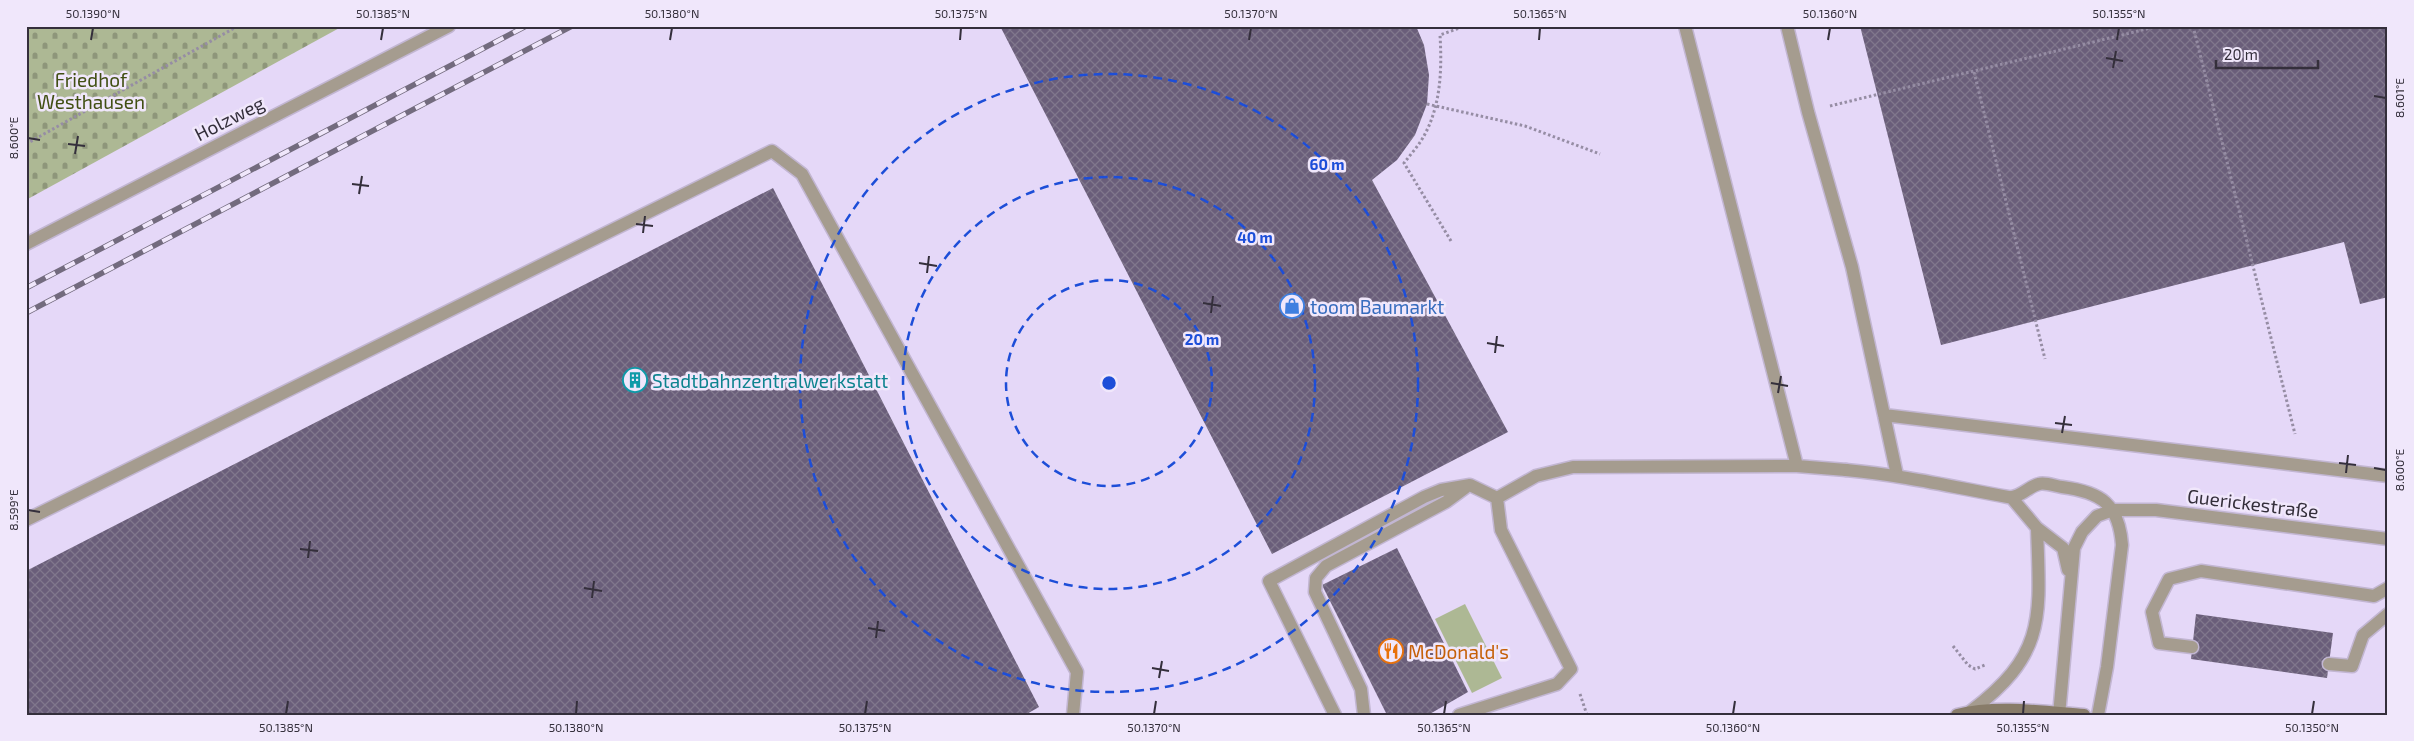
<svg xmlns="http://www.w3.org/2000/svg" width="2414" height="741" font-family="'Exo 2',sans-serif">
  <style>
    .green { fill: #adb894 }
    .cemetery { fill: url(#cemetery-stones) }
    .building { fill: url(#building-cross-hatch) }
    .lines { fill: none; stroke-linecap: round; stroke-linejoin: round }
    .service-casing { stroke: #c2b6d2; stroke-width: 15 }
    .minor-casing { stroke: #c2b6d2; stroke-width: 15 }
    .secondary-casing { stroke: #c2b6d2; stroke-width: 15 }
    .path { stroke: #968da4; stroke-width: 3; stroke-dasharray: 2.5 2.5; stroke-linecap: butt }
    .service { stroke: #a59c8f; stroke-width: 12 }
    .minor { stroke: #a59c8f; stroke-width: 12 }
    .secondary { stroke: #887c69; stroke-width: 12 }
    .rail-casing { stroke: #736b7e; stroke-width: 5.5 }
    .rail { stroke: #f0e7fb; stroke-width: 4; stroke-dasharray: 11; stroke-linecap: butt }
    .ticks { fill: none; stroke: #342f3b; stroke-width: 2 }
    .ring { fill: none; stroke: #1d4ed8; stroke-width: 2.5; stroke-dasharray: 9 6 }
    .labels { text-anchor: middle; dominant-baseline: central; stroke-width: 5; stroke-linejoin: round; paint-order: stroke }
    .park-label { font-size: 19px; fill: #414f13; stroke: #f0e7fb }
    .street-label { font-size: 19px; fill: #342f3b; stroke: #f0e7fb }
    .shop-label { font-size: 19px; fill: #366cbe; stroke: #f0e7fb; text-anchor: start }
    .culture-label { font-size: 19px; fill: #0d838f; stroke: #f0e7fb; text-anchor: start }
    .food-label { font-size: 19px; fill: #c56008; stroke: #f0e7fb; text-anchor: start }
    .centre { fill: #1d4ed8; stroke: #f0e7fb; stroke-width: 2.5 }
    .ring-label { font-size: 15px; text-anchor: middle; font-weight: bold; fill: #1d4ed8; stroke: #f0e7fb; stroke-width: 5; stroke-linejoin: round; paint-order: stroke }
    .neatline { fill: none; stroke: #342f3b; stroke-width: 2 }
    .ticks-label { font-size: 12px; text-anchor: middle; fill: #342f3b }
  </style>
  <defs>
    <pattern id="cemetery-stones" width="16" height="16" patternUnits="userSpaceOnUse" patternTransform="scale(1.25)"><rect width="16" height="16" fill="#adb894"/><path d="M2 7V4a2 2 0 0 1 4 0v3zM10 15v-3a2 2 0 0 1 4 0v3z" fill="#8e967a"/></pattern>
    <pattern id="building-cross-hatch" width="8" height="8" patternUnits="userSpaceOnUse" patternTransform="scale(1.25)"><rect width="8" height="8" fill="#6a5e7a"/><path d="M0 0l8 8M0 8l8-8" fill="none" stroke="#80778c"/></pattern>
  </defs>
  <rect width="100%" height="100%" fill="#e5d8f8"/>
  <path class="green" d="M1465,604L1502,678L1472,693L1435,619Z"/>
  <path class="cemetery" d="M26,26H343L26,200Z"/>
  <path class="building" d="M1000,26H1416L1424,45L1429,75L1427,104L1415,135L1397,160L1372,180L1508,432L1272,554Z
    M1860,26H2388V297L2360,304L2344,242L1941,345Z
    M773,188L1039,707L1025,715H26V571Z
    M1397,548L1468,692L1428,715H1387L1322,585Z
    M2196,614L2333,633L2327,678L2191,659Z"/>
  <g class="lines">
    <defs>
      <path id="service" d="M1685,26L1797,466
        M1787,26L1808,112L1852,267L1897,475
        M26,244L449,26
        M1884,415L2388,476
        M26,520L772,151L802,174L1077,672L1073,715
        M2192,647L2159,643L2152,612L2169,579L2201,571L2374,596L2388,588
        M2329,664L2352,666L2363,635L2388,614
        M1335,715L1269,581L1424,497L1441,490L1470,485L1497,498
        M1364,715L1361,689L1315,592L1316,578L1326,566L1446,502L1465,488
        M1459,715L1557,684L1571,669L1501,530L1497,498L1536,476L1573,467L1797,466L1846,470"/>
      <path id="minor" d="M1846,470C1902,475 1953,487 2008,497C2019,499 2029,486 2039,484C2045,482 2055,486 2062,487C2101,492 2119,504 2122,545L2107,667L2098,715
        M2011,497L2037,528L2063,548L2068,570
        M1971,711C2047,654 2040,616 2037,528
        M2059,715L2074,548L2082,532L2097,516L2113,510H2156L2388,539"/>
      <path id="secondary" d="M1957,715C1997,705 2044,712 2084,715"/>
    </defs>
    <use href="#service" class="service-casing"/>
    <use href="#minor" class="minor-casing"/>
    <use href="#secondary" class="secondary-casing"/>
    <path class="path" d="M2193,26L2295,434
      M1974,72L2045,359
      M1427,104L1525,126L1600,154
      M1830,106L2159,26
      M26,144L238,26
      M1451,241L1404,163C1411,154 1420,144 1425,134C1441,104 1442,68 1440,35L1465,26
      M1953,646L1968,665L1975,669L1985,665
      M1580,694L1587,715"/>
    <use href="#service" class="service"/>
    <use href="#minor" class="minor"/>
    <use href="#secondary" class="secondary"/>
    <defs>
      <path id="rail" d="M26,288L526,26
        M26,313L572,26"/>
    </defs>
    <use href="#rail" class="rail-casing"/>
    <use href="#rail" class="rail"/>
  </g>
  <path class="ticks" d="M91,40L93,28M381,40L383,28M670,40L672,28M960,40L961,28M1249,40L1251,28M1539,40L1540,28M1828,40L1830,28M2117,40L2119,28M2106,58L2123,61M2113,68L2116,51M2374,96L2386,98M28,138L40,140M68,144L85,146M75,154L78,136M352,184L369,186M359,194L362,176M636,224L653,226M643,233L645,216M919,263L937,266M927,273L929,256M1203,303L1221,306M1211,313L1213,296M1487,343L1504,346M1495,353L1497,336M1771,383L1788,386M1778,393L1781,376M2055,423L2072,425M2062,433L2065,416M2339,463L2356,465M2374,468L2386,470M2346,473L2348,455M28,510L40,512M300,549L318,551M308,558L310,541M584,588L602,591M592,598L594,581M868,628L885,631M876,638L878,621M1152,668L1169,671M1159,678L1162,661M286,714L288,701M576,714L577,701M865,714L867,701M1154,714L1156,701M1444,714L1446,701M1733,714L1735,701M2023,714L2024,701M2312,714L2314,701"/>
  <g class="ring">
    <circle cx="1109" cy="383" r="103"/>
    <circle cx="1109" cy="383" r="206"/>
    <circle cx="1109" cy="383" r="309"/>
  </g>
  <defs>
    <symbol id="shop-ring" viewBox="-11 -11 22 22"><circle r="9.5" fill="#f0e7fb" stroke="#3f7fe0" stroke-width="1.5"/><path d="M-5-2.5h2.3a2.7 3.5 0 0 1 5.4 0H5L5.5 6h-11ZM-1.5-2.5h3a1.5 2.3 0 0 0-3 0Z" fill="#3f7fe0"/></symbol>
    <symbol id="building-ring" viewBox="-11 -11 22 22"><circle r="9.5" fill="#f0e7fb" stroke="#0f9aa8" stroke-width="1.5"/><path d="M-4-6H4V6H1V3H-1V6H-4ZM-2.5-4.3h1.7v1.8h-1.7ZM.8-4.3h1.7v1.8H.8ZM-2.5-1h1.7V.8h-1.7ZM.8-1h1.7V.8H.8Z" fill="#0f9aa8"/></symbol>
    <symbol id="restaurant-ring" viewBox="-11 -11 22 22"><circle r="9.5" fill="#f0e7fb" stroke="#e8710a" stroke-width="1.5"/><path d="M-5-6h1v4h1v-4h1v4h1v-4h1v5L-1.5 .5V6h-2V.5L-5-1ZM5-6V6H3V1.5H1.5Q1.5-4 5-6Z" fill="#e8710a"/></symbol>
  </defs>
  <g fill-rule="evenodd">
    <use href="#shop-ring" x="1278" y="292" width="28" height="28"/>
    <use href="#building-ring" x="621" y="366" width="28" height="28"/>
    <use href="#restaurant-ring" x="1377" y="637" width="28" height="28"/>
  </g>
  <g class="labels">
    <g class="park-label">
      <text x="91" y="79">Friedhof<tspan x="91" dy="22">Westhausen</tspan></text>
    </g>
    <g class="street-label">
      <text transform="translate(229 118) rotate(-27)">Holzweg</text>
      <text transform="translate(2253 503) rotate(7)">Guerickestraße</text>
    </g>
    <g class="shop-label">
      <text x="1310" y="306">toom Baumarkt</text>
    </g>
    <g class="culture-label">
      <text x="652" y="380">Stadtbahnzentralwerkstatt</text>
    </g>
    <g class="food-label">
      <text x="1408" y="651">McDonald's</text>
    </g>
  </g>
  <circle cx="1109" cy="383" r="8" class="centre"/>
  <g class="ring-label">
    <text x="1327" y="170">60 m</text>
    <text x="1255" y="243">40 m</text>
    <text x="1202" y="345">20 m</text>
  </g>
  <rect width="2414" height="741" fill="none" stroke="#f0e7fb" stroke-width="55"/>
  <path d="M2216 60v8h102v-8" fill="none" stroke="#342f3b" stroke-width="2.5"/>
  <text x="2224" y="60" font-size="15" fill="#342f3b" stroke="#f0e7fb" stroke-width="4" paint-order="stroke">20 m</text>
  <rect x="28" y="28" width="2358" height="686" class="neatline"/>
  <g class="ticks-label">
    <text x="93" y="18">50.1390°N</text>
    <text x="383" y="18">50.1385°N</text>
    <text x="672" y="18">50.1380°N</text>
    <text x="961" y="18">50.1375°N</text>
    <text x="1251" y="18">50.1370°N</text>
    <text x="1540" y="18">50.1365°N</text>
    <text x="1830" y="18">50.1360°N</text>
    <text x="2119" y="18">50.1355°N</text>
    <text transform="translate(2400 98) rotate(-90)" y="4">8.601°E</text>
    <text transform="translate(14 138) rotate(-90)" y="4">8.600°E</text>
    <text transform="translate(2400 470) rotate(-90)" y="4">8.600°E</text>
    <text transform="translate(14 510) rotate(-90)" y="4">8.599°E</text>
    <text x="286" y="732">50.1385°N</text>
    <text x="576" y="732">50.1380°N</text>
    <text x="865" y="732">50.1375°N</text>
    <text x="1154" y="732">50.1370°N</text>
    <text x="1444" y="732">50.1365°N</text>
    <text x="1733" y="732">50.1360°N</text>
    <text x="2023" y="732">50.1355°N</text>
    <text x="2312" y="732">50.1350°N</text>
  </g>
</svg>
